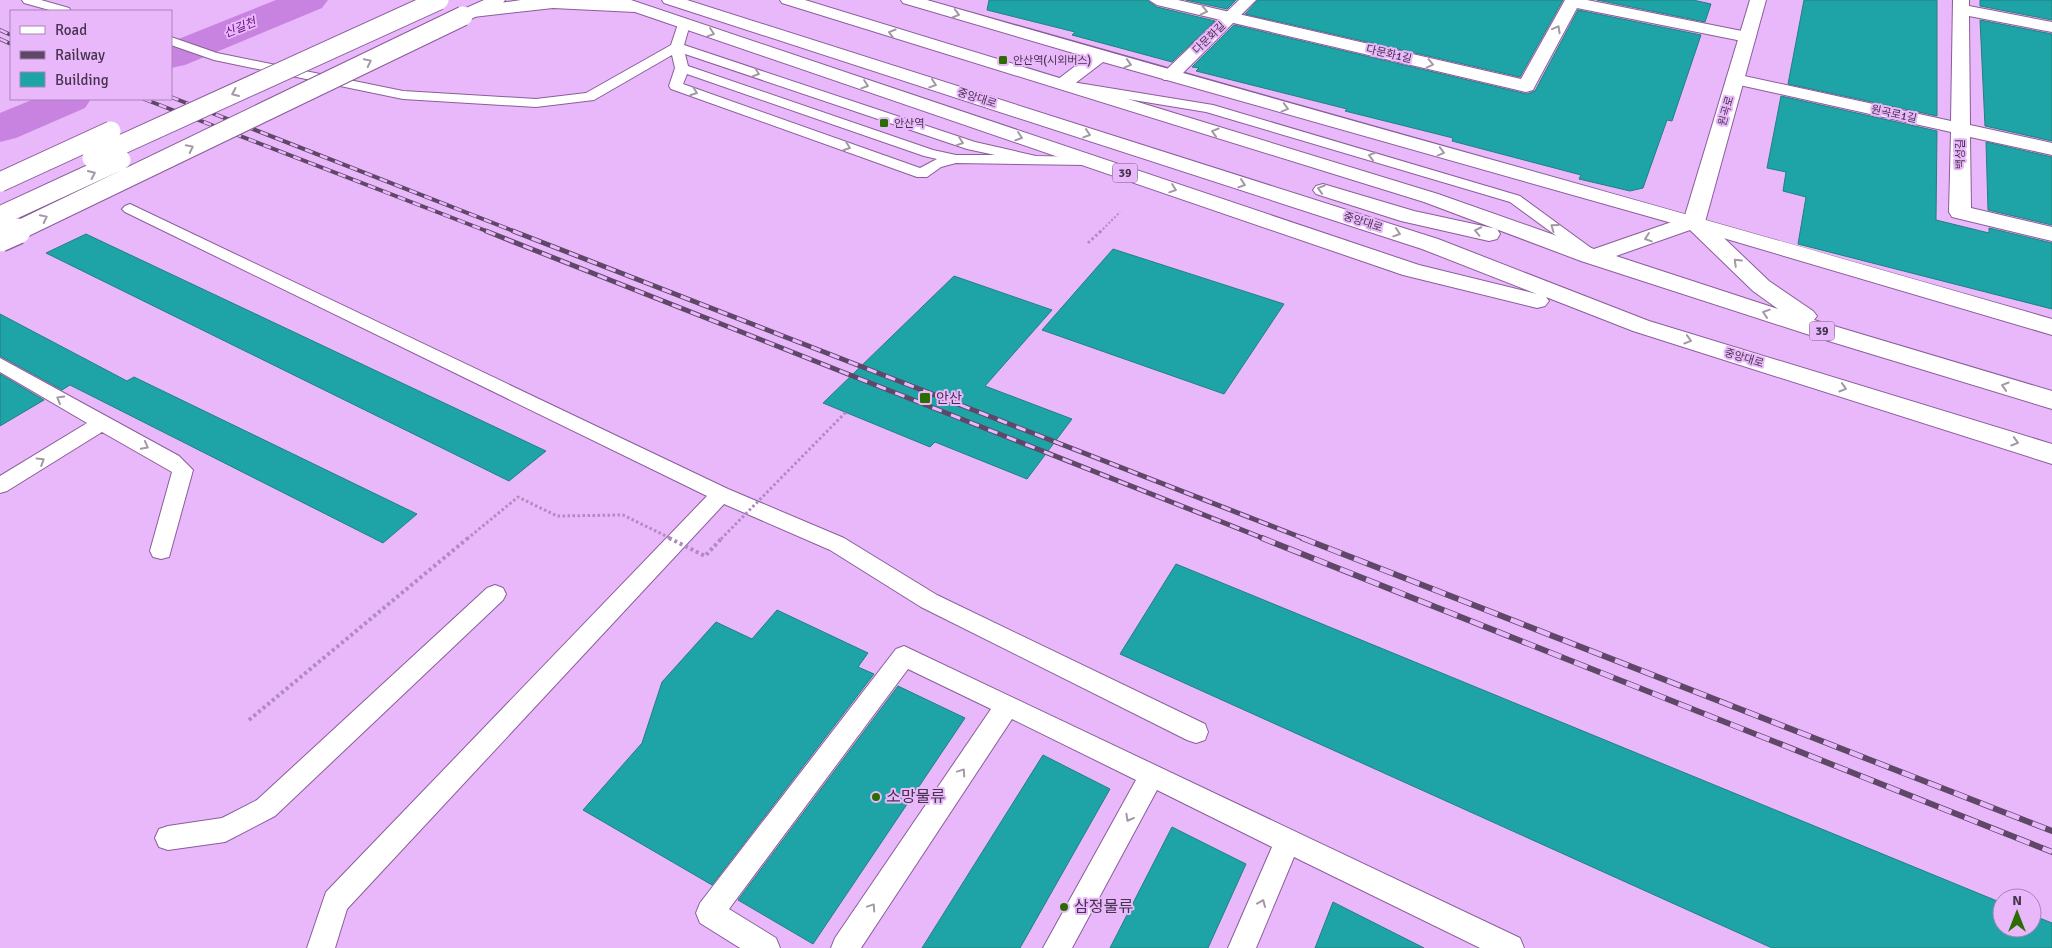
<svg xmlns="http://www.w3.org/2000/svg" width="2052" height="948" font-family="Signika,'Noto Sans KR',sans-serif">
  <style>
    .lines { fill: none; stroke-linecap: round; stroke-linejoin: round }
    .river { fill: #c883e0; fill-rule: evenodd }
    .building { fill: #1ea3a6; stroke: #218082 }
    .service-casing { stroke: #8a5d9a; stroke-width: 2 }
    .pedestrian-casing { stroke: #8a5d9a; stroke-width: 2 }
    .minor-casing { stroke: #8a5d9a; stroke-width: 2 }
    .tertiary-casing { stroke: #8a5d9a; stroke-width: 2 }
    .secondary-casing { stroke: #8a5d9a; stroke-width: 2 }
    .primary-casing { stroke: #8a5d9a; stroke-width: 2 }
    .path-far1 { stroke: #b18abf; stroke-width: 2; stroke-dasharray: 2 2; stroke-linecap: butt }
    .path { stroke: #b18abf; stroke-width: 3; stroke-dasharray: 2.5 2.5; stroke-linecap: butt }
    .service { fill: #fff; fill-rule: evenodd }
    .pedestrian { fill: #fff; fill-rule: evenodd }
    .minor { fill: #fff; fill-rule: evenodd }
    .tertiary { fill: #fff; fill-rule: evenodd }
    .secondary { fill: #fff; fill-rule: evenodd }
    .primary { fill: #fff; fill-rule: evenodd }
    .rail-far2-casing { stroke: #5f4768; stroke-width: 4 }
    .rail-far1-casing { stroke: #5f4768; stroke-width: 5 }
    .rail-casing { stroke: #5f4768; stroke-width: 6 }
    .rail-far2 { stroke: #e9b8fb; stroke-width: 2.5; stroke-dasharray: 8; stroke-linecap: butt }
    .rail-far1 { stroke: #e9b8fb; stroke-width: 3; stroke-dasharray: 10; stroke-linecap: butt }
    .rail { stroke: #e9b8fb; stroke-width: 4.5; stroke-dasharray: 14; stroke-linecap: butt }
    .secondary-bridge-far1-casing { stroke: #8a5d9a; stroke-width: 21; stroke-linecap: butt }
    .secondary-bridge-casing { stroke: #8a5d9a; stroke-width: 28; stroke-linecap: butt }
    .path-bridge-far1 { stroke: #b18abf; stroke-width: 3; stroke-dasharray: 2.5 2.5; stroke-linecap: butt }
    .path-bridge { stroke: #b18abf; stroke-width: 4; stroke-dasharray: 3 3; stroke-linecap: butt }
    .secondary-bridge-far1 { stroke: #fff; stroke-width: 19 }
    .secondary-bridge { stroke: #fff; stroke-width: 25 }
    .oneway { stroke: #a399a6 }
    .poi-dot { fill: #2d6c00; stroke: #e9b8fb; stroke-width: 2 }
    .labels { text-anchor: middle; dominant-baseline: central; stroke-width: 4; stroke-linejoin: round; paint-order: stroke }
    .far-street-label { font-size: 11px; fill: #47334e; stroke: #e9b8fb }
    .far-poi-label { font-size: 11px; fill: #47334e; stroke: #e9b8fb; text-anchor: start }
    .far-water-label { font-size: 12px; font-style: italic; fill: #66087f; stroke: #e9b8fb }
    .shield { fill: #e9b8fb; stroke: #785b82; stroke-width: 1 }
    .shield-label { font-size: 12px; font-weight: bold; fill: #47334e }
    .poi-label { font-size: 14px; fill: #47334e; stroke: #e9b8fb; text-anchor: start }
    .near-poi-label { font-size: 16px; fill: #47334e; stroke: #e9b8fb; text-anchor: start }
  </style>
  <rect width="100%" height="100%" fill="#e9b8fb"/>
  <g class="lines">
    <path class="river" d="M276,0H328L322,8L185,65L171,68V42Z
      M34,99H91L85,108L16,138L0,142V113Z"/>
  </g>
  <path class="building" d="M989,0H1147L1157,7L1215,21L1172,62L1072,35L1075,32L987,10Z
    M1186,0H1236L1227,9Z
    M1258,0H1563L1520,77L1245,14Z
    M1597,0H1693L1711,4L1705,22Z
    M1804,0H1937V116L1788,84Z
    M1980,0H2052V20L1980,6Z
    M1578,10L1701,35L1672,121L1667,120L1643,188L1630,191L1579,179L1581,175L1452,141L1453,138L1345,111L1347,109L1196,71L1199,68L1192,67L1234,25L1527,94L1535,91Z
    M1980,20L2052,34V141L1985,126Z
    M1781,96L1937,131L1936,220L1989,233V228L2052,243V309L1798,244L1806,197L1783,191L1786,172L1767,168Z
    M1986,142L2052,157V225L1988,210Z
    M86,234L546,451L509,481L46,253Z
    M1113,249L1284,304L1224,394L1042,330Z
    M954,276L1052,310L985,386L1072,419L1027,479L935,442L930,447L823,403Z
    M0,314L127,381L134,377L417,514L383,543L70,385L62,390L0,356Z
    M0,374L44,400L0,426Z
    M1176,564L2002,903V928H2032V915L2052,923V948H1772L1120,654Z
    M777,610L868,653L858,667L874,674L712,885L583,810L642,743L662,682L716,622L752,639Z
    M898,686L965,718L813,944L738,900Z
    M1043,755L1110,789L1020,948H922Z
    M1172,827L1246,864L1208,948H1110Z
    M1333,902L1424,948H1315Z"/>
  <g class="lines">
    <defs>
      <path id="service" d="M22,0H41L69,8L71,11H53L24,3Z
        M684,20L690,24L684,45L975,142L1036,156L1088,157L1095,161L1088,165L956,163L941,167L927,177H917L671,89L669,86L675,68L672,55L594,100L536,107L403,99L214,60L171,45V37L217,53L403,91L536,99L586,93L671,45L678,24ZM685,54L967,149L995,155H956L933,150L688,66ZM687,74L924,156L937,159L920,168L683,84Z
        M1072,82L1213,105L1520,196L1602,256L1600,259H1588L1510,202L1206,112L1067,89L1065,86L1067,83Z
        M130,204L728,489L844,538L937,595L1205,724L1208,732L1205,740L1196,743L1187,740L921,607L830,550L724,504L347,909L335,948H307L326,892L707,496L125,212L122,209L125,206Z
        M0,358L179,456L193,470L169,557L161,559L153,557L150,551L172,472L102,432L7,491L0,493V476L87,423L0,372Z
        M495,585L503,588L506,594L503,600L275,816L225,842L168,850L159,847L155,838L159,829L168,826L222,818L257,800L487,588Z
        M904,646L1520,938L1524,948H1480L1294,857L1256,948H1228L1272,847L1157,790L1072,948H1043L1136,780L1012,719L861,948H831L835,938L991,709L908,669L729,909L776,938L780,948H740L700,923L696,913L700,903L896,649Z"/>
      <path id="pedestrian" d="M1239,0H1256L1176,80H1164L1161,76L1164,72Z"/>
      <path id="minor" d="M901,0H927C1301,108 1678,210 2052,319V335L1686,227L1103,62L1069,88H1057L1054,84L1057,80L1087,57L903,3Z
        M1149,0H1178L1521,79L1565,0H1587L1747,32L1753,33L1756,37L1753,41L1747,42L1577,8L1535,86L1533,90L1526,92L1157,5Z
        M1953,0H1969V6L2052,22V32L1969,16L1970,125L2052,143V155L1970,137L1971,208L2052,227V241L1952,217L1949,212L1951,132L1735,84L1729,83L1726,79L1729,75L1735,74L1951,121Z"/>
      <path id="tertiary" d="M1750,0H1766L1705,222L1702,227L1694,228L1686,227L1683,222Z"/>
      <path id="secondary" d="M484,0H505L503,3L469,20H457L455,16L457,12Z"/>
      <path id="primary" d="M521,0H631L1419,265L1537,294L1422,249L664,3L662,0H687L1438,239L1649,321L2052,444V464L1633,331L1546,297L1549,301L1545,306L1537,308L1403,275L635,12L553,8L473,17L467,16L465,12L467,8L473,7Z
        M780,0H805L1438,194L1594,249L1686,217L1694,216L1702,217L1769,281L1813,311L1817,316L1814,320L2052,391V409L1822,339L1581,261L1424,202L782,3ZM1690,230L1753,291L1778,309L1616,256Z
        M1323,184L1414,211L1497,229L1500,234L1497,239L1489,241L1401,221L1316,194L1313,190L1316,186Z"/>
    </defs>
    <use href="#service" class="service-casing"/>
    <use href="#pedestrian" class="pedestrian-casing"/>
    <use href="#minor" class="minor-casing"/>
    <use href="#tertiary" class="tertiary-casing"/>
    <use href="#secondary" class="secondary-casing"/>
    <use href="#primary" class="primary-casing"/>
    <path class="path-far1" d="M1100,232L1120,212"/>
    <path class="path" d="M1088,243L1101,231"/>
    <use href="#service" class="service"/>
    <use href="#pedestrian" class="pedestrian"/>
    <use href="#minor" class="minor"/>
    <use href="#tertiary" class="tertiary"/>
    <use href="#secondary" class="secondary"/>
    <use href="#primary" class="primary"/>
    <defs>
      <path id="rail-far2" d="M0,30L11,35
        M0,39L11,44
        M171,97L516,232
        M144,99L489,232"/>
      <path id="rail-far1" d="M486,231L1265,539
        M513,231L1305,539"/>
      <path id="rail" d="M1262,538L2052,852
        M1302,538L2052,831"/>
    </defs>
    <use href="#rail-far2" class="rail-far2-casing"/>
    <use href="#rail-far1" class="rail-far1-casing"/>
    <use href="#rail" class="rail-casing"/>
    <use href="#rail-far2" class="rail-far2"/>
    <use href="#rail-far1" class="rail-far1"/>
    <use href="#rail" class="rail"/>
    <defs>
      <path id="secondary-bridge-far1" d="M92,158L439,0
        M0,182L111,131
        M0,216L121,160
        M15,232L463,16"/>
      <path id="secondary-bridge" d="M0,239L18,231"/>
    </defs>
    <use href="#secondary-bridge-far1" class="secondary-bridge-far1-casing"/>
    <use href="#secondary-bridge" class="secondary-bridge-casing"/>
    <path class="path-bridge-far1" d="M467,539L518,497L557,516L623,515L672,539
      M721,539L847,411"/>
    <path class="path-bridge" d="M669,538L705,556L722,538
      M249,720L468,538"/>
    <use href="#secondary-bridge-far1" class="secondary-bridge-far1"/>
    <use href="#secondary-bridge" class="secondary-bridge"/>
  </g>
  <defs><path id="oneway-chevron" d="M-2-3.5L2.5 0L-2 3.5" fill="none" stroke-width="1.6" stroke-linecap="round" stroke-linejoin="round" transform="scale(1.25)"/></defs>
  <g class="oneway">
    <use href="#oneway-chevron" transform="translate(1204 11) rotate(13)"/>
    <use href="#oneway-chevron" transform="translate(956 14) rotate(16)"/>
    <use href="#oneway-chevron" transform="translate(1557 29) rotate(-61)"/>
    <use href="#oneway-chevron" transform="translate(711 33) rotate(19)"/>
    <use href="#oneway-chevron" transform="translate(892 33) rotate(-163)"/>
    <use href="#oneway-chevron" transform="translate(368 62) rotate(-26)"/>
    <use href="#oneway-chevron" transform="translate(1128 64) rotate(16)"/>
    <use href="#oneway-chevron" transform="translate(1430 64) rotate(13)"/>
    <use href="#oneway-chevron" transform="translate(756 73) rotate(19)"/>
    <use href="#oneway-chevron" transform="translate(933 84) rotate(18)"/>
    <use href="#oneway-chevron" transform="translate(865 85) rotate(19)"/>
    <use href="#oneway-chevron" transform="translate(694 92) rotate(20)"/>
    <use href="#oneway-chevron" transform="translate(235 93) rotate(156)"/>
    <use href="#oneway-chevron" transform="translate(1285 108) rotate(15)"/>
    <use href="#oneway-chevron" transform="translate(1215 132) rotate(-163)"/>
    <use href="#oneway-chevron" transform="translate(1087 134) rotate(18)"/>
    <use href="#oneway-chevron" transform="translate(1019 137) rotate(19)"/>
    <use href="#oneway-chevron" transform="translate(960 142) rotate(19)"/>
    <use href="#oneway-chevron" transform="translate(847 147) rotate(20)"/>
    <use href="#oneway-chevron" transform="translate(190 148) rotate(-26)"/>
    <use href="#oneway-chevron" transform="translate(1441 152) rotate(15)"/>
    <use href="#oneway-chevron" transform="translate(1372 156) rotate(-164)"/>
    <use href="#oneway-chevron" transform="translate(92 174) rotate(-25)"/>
    <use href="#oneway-chevron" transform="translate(1242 184) rotate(18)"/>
    <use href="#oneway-chevron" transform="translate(1173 189) rotate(19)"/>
    <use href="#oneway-chevron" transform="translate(1321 189) rotate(-163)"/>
    <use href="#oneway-chevron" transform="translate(44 218) rotate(-26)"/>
    <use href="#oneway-chevron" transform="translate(1554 227) rotate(-144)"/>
    <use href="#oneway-chevron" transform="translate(1478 231) rotate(-168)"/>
    <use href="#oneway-chevron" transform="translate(1397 233) rotate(18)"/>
    <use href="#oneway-chevron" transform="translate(1648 238) rotate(161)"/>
    <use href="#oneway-chevron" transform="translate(1737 262) rotate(-136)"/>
    <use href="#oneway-chevron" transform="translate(1766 313) rotate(-162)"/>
    <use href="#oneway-chevron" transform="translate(1688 340) rotate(17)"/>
    <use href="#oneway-chevron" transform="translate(2005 386) rotate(-163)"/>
    <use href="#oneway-chevron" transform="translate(1843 388) rotate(17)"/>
    <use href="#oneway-chevron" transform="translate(60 399) rotate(-150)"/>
    <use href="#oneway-chevron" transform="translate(2015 442) rotate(17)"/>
    <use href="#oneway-chevron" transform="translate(145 446) rotate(28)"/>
    <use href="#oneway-chevron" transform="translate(41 461) rotate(-32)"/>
    <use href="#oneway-chevron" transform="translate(962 772) rotate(-56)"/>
    <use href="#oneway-chevron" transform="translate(1129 818) rotate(119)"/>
    <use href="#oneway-chevron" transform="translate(1262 903) rotate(-67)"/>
    <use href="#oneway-chevron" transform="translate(872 907) rotate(-56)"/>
  </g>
  <g class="poi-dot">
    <rect x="998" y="55" width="10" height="10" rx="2.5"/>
    <rect x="879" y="118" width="10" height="10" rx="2.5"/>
    <rect x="919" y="392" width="12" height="12" rx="2.5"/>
    <circle cx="876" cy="797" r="5"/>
    <circle cx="1064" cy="907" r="5"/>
  </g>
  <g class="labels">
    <g class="far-street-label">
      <text transform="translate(1209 38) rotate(-44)">다문화길</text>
      <text transform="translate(1389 54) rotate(13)">다문화1길</text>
      <text transform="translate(977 98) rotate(18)">중앙대로</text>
      <text transform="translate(1726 111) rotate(-74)">원곡로</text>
      <text transform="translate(1894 114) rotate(12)">원곡로1길</text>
      <text transform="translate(1960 154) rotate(-90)">백성길</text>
      <text transform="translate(1363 222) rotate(18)">중앙대로</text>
      <text transform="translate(1744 358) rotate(17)">중앙대로</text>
    </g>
    <g class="far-poi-label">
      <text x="1013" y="60">안산역(시외버스)</text>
      <text x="894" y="123">안산역</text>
    </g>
    <g class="far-water-label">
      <text transform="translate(240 28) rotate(-22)">신길천</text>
    </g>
    <g class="shield">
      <rect x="1112.5" y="163.5" width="25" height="19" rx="4"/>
      <rect x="1809.5" y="321.5" width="25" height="19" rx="4"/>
    </g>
    <g class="shield-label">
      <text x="1125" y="173">39</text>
      <text x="1822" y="331">39</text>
    </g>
    <g class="poi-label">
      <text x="936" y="398">안산</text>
    </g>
    <g class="near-poi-label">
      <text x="886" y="797">소망물류</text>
      <text x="1074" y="907">삼정물류</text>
    </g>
  </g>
  <rect x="10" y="10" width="162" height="90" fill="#e9b8fb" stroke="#a883b6"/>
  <rect x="20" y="26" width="25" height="8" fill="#ffffff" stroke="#a883b6"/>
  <text x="55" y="35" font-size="15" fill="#47334e">Road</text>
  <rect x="20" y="51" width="25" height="8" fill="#5f4768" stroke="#a883b6"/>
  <text x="55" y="60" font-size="15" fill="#47334e">Railway</text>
  <rect x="20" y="72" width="25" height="15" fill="#1ea3a6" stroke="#a883b6"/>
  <text x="55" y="85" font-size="15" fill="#47334e">Building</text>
  <g transform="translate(2017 913)"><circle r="24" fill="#e9b8fb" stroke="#a883b6"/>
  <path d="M0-4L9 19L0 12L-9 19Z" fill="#2d6c00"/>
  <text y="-8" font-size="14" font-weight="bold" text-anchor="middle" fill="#47334e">N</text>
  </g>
</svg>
